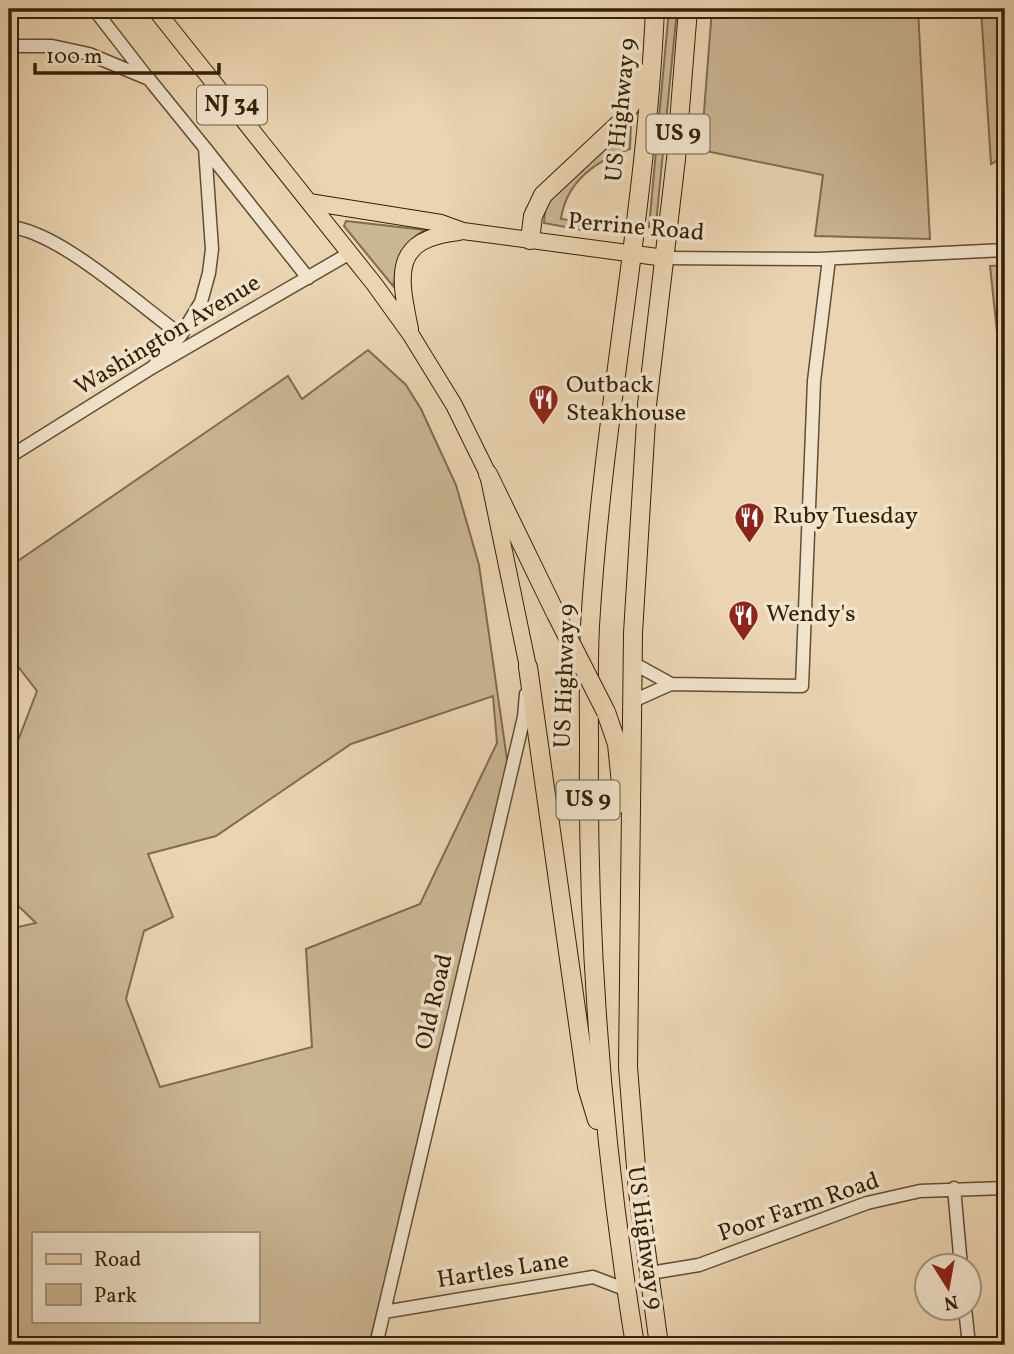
<svg xmlns="http://www.w3.org/2000/svg" width="1014" height="1354" font-family="Vollkorn,serif">
  <style>
    .green { fill: #cbb694; stroke: #806c4e; stroke-width: 2; fill-rule: evenodd }
    .lines { fill: none; stroke-linecap: round; stroke-linejoin: round }
    .minor-casing { stroke: #624e32; stroke-width: 15 }
    .major-casing { stroke: #352107; stroke-width: 18 }
    .highway-casing { stroke: #352107; stroke-width: 20 }
    .minor { stroke: #f1e3cc; stroke-width: 12 }
    .major { stroke: #ead4b1; stroke-width: 16 }
    .highway { stroke: #ead4b1; stroke-width: 18 }
    .highway-bridge-casing { stroke: #352107; stroke-width: 20; stroke-linecap: butt }
    .highway-bridge { stroke: #ead4b1; stroke-width: 18 }
    .labels { text-anchor: middle; dominant-baseline: central; stroke-width: 7; stroke-linejoin: round; paint-order: stroke }
    .shield { fill: #f1e3cc; stroke: #6d5b42; stroke-width: 2 }
    .shield-label { font-size: 23px; font-weight: bold; fill: #352107 }
    .street-label { font-size: 24px; fill: #352107; stroke: #f1e3cc }
    .poi-label { font-size: 24px; fill: #352107; stroke: #f1e3cc; text-anchor: start }
  </style>
  <rect width="100%" height="100%" fill="#ead4b1"/>
  <filter id="stains"><feTurbulence type="fractalNoise" baseFrequency=".00286" numOctaves="4"/><feColorMatrix values="0 0 0 0 .2 0 0 0 0 .09 0 0 0 0 .02 0 0 0 .5 -.17"/></filter>
  <radialGradient id="worn" r=".72"><stop offset=".6" stop-color="#630" stop-opacity="0"/><stop offset="1" stop-color="#630" stop-opacity=".3"/></radialGradient>
  <path class="green" d="M669,9H677L656,224L649,227Z
    M712,9H918L930,239L815,236L823,175L701,150Z
    M981,9H1005V156L991,164Z
    M631,122L630,149C596,160 566,182 561,219L575,221L582,230L544,223L546,201Z
    M346,221L425,230C401,243 398,262 393,286L344,226Z
    M1005,265V407L990,266Z
    M368,350L406,385L421,409L456,485L479,565L510,780L369,1345H9V929L36,923L9,897V764L37,691L9,655V567L288,376L302,399ZM493,696L497,743L420,904L306,949L312,1047L160,1087L126,999L144,931L173,917L148,854L216,836L351,744ZM33,1233H257V1321H33Z"/>
  <g class="lines">
    <defs>
      <path id="minor" d="M94,9L146,76
        M9,16L20,9
        M9,46H52L89,54L149,79L205,148L212,249L209,273L201,302L181,335L153,367
        M205,148L308,278
        M9,227C58,230 139,305 181,335
        M665,258L818,259L1005,250
        M9,457L153,367L350,253
        M671,684L802,686L814,381L829,259
        M633,701L671,684L633,663
        M954,1188L961,1266
        M650,1273L699,1265L867,1203L920,1191L1005,1188
        M965,1308L969,1345
        M384,1312L593,1277L627,1290
        M376,1345L524,717L526,694"/>
      <path id="major" d="M155,9L375,285L411,335L454,405L488,474L528,667
        M309,202L441,223L463,231L665,258
        M410,329C399,275 391,239 459,232"/>
      <path id="highway" d="M530,240L533,216L543,195L621,122L635,97L642,74
        M488,474L556,614
        M528,667L587,1087L597,1120
        M606,712L617,744L623,804
        M635,1345C603,1147 587,948 589,747C589,707 588,666 590,626C602,419 646,216 655,9
        M659,1345L638,1192L628,1067L633,633L647,405L676,159L688,9"/>
    </defs>
    <use href="#minor" class="minor-casing"/>
    <use href="#major" class="major-casing"/>
    <use href="#highway" class="highway-casing"/>
    <use href="#minor" class="minor"/>
    <use href="#major" class="major"/>
    <use href="#highway" class="highway"/>
    <defs>
      <path id="highway-bridge" d="M556,614L606,712"/>
    </defs>
    <use href="#highway-bridge" class="highway-bridge-casing"/>
    <use href="#highway-bridge" class="highway-bridge"/>
  </g>
  <defs>
    <symbol id="restaurant-pin" viewBox="-11 -11 22 30"><path d="M0 17L-7.5 6A9.5 9.5 0 1 1 7.5 6Z" fill="#8f2418" stroke="#f1e3cc"/><path d="M-5-6h1v4h1v-4h1v4h1v-4h1v5L-1.5 .5V6h-2V.5L-5-1ZM5-6V6H3V1.5H1.5Q1.5-4 5-6Z" fill="#fff"/></symbol>
  </defs>
  <g fill-rule="evenodd">
    <use href="#restaurant-pin" x="526" y="382" width="35" height="47"/>
    <use href="#restaurant-pin" x="732" y="500" width="35" height="47"/>
    <use href="#restaurant-pin" x="726" y="598" width="35" height="47"/>
  </g>
  <g class="labels">
    <g class="shield">
      <rect x="197" y="85.5" width="70" height="39" rx="5"/>
      <rect x="646.5" y="114.5" width="63" height="39" rx="5"/>
      <rect x="556.5" y="780.5" width="63" height="39" rx="5"/>
    </g>
    <g class="shield-label">
      <text x="232" y="105">NJ 34</text>
      <text x="678" y="134">US 9</text>
      <text x="588" y="800">US 9</text>
    </g>
    <g class="street-label">
      <text transform="translate(622 110) rotate(-84)">US Highway 9</text>
      <text transform="translate(636 228) rotate(5)">Perrine Road</text>
      <text transform="translate(168 336) rotate(-31)">Washington Avenue</text>
      <text transform="translate(566 676) rotate(-88)">US Highway 9</text>
      <text transform="translate(435 1002) rotate(-77)">Old Road</text>
      <text transform="translate(799 1208) rotate(-19)">Poor Farm Road</text>
      <text transform="translate(644 1238) rotate(82)">US Highway 9</text>
      <text transform="translate(503 1271) rotate(-9)">Hartles Lane</text>
    </g>
    <g class="poi-label">
      <text x="566" y="386">Outback<tspan x="566" dy="28">Steakhouse</tspan></text>
      <text x="773" y="517">Ruby Tuesday</text>
      <text x="766" y="615">Wendy's</text>
    </g>
  </g>
  <rect width="1014" height="1354" fill="none" stroke="#ead4b1" stroke-width="35"/>
  <rect x="10" y="10" width="993" height="1333" fill="none" stroke="#352107" stroke-width="3.5"/>
  <rect x="18" y="18" width="979" height="1319" fill="none" stroke="#352107" stroke-width="2"/>
  <rect x="32" y="1232" width="228" height="91" fill="#f1e3cc" stroke="#a6957d" stroke-width="2"/>
  <rect x="46" y="1254" width="35" height="10" fill="#ead4b1" stroke="#a6957d" stroke-width="2"/>
  <text x="94" y="1266" font-size="21" fill="#352107">Road</text>
  <rect x="46" y="1284" width="35" height="21" fill="#cbb694" stroke="#a6957d" stroke-width="2"/>
  <text x="94" y="1302" font-size="21" fill="#352107">Park</text>
  <g transform="translate(948 1287) rotate(169)"><circle r="33" fill="#f1e3cc" stroke="#a6957d" stroke-width="2"/>
  <path d="M0-5L12 26L0 18L-12 26Z" fill="#8f2418"/>
  <text y="-10" font-size="19" font-weight="bold" text-anchor="middle" fill="#352107">N</text>
  </g>
  <path d="M35 63v10h184v-10" fill="none" stroke="#352107" stroke-width="3.5"/>
  <text x="46" y="63" font-size="21" fill="#352107" stroke="#f1e3cc" stroke-width="5" paint-order="stroke">100 m</text>
  <rect width="100%" height="100%" filter="url(#stains)"/>
  <rect width="100%" height="100%" fill="url(#worn)"/>
</svg>
